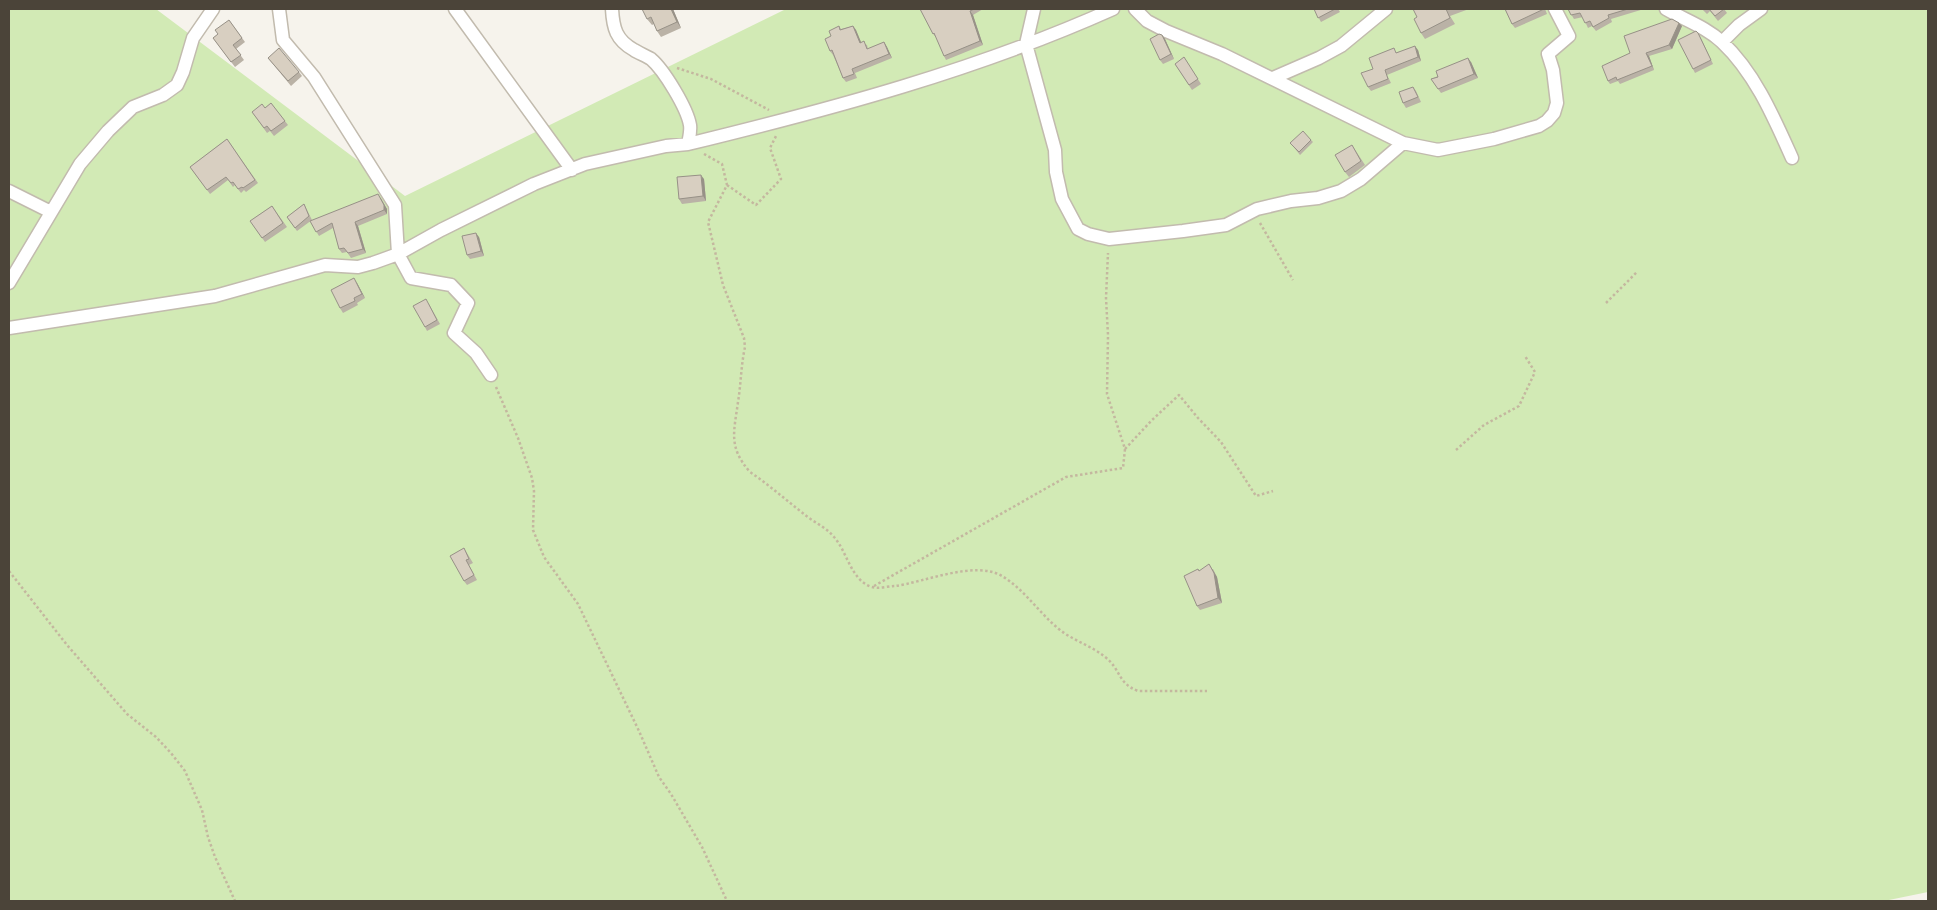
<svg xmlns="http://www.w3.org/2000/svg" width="1937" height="910" font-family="'Archivo Narrow',sans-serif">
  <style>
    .green { fill: #d2eab5 }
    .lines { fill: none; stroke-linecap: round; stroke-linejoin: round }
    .minor-casing { stroke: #c2bbae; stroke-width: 15 }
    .path { stroke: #c4b79f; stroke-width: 2.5; stroke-dasharray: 2.5 2.5; stroke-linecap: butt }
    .minor { stroke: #fff; stroke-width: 12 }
    .wall { fill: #bab2a6 }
    .shaded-wall { fill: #979187 }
    .building { fill: #d8cfc1; stroke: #979187 }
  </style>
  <rect width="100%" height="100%" fill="#f6f3ec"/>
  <path class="green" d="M9,9H156L405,196L786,9H1928V892L1884,901H9Z"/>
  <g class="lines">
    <defs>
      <path id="minor" d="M279,9L283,40L314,77L395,205L398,254L411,278L451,285L468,303L454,333L476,353L491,375
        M455,9L572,170
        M612,9C613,28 616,40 634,50C639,53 646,56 651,59C664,70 687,108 690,125C691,131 689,138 688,144
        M1034,9L1026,44L1055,150L1056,172L1062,199L1078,229L1088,234L1109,239L1183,231L1226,225L1257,209L1291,201L1318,198L1341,191L1361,179L1403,143
        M1135,9L1147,21L1166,31L1222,54L1403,143L1438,150L1494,139L1539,126L1547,121L1554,113L1557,103L1553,70L1548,54L1569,36L1555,9
        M1666,9C1685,20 1706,27 1722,42C1755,73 1774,118 1792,158
        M1722,42L1739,25L1761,9
        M1273,78L1319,58L1341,46L1386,9
        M9,191L51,212
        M9,283L80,164L108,131L133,107L163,95L177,85L183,72L193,38L213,9
        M9,328L215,296L325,265L358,267L373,263L398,254L441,230L534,184L585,164L666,146L688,144C832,109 977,70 1113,9"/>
    </defs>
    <use href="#minor" class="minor-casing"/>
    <path class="path" d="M677,68L711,79L769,110
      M704,154L722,164L727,185L708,222L723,285L744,338L745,347C741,365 741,384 738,402C734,432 728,447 750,472C769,485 786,500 804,514C813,522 826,527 834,537C847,551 851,581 872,587C879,589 888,586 895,586C925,582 975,560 1002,576C1025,590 1039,613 1060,630C1074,641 1092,646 1105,657C1121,669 1117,683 1138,691H1207
      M727,185L756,205L781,179L770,148L776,136
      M1260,223L1293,280
      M1606,303L1637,272
      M496,387L518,438L532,478L534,491L533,530L544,557L578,604L639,731L659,777L671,794L702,847L727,901
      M1125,449L1152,420L1179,395L1198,418L1221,442L1256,496L1273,491
      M1456,450L1484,425L1519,406L1535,372L1525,356
      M9,571L67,645L127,714L156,737L171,753L185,771L202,810L208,837L215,857L235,901
      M874,586L1066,477L1123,468L1125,449L1107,394L1108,335L1106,298L1108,253"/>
    <use href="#minor" class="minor"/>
  </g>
  <path class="wall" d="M673,9L681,28L661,37L657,31L654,24L652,25L647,19Z
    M920,9H983L973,15L983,45L946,60L944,56L936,37L933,34Z
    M1314,9H1338L1340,12L1321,22Z
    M1413,9H1469L1450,16L1455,24L1425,39L1421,33L1417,17Z
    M1505,9H1545L1547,14L1515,28L1512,24Z
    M1568,9H1644L1611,19L1612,22L1596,31L1592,26L1588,28L1583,17L1574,19Z
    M1702,9H1724L1727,13L1718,21L1710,11L1707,14Z
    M229,20L245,42L236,49L244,60L235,67L213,38L218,34Z
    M1679,23L1682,26L1672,49L1649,56L1654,70L1620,84L1618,81L1610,84L1608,81L1630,53Z
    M839,26L841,29L853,26L856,30L861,42L867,45L868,49L884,42L887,47L892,58L855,73L857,78L846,82L843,78L833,55L830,51L831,36Z
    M1698,33L1700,36L1713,64L1695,73L1693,69Z
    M1162,35L1165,39L1174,59L1163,64L1160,60Z
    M1418,50L1421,61L1387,75L1391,83L1371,91L1368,87L1373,69L1397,52Z
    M1184,57L1201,84L1192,90L1175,64Z
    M268,58L299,72L302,76L291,86Z
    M1471,62L1478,78L1441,93L1431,79Z
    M1413,87L1416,91L1421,102L1406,108L1403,103Z
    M271,103L288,125L274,136L270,131L267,133L252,112L265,108Z
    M227,139L258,183L246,192L244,190L241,193L235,185L233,187L228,180L210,194L190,167Z
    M1311,140L1313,142L1300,155L1292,145Z
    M1352,145L1365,165L1349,177L1345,172Z
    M704,179L706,201L682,204L679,199Z
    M381,198L387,209V214L358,226L366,253L351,258L347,252L342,253L339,249L333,228L319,236L310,221Z
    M304,204L312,220L297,231L287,217Z
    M272,206L287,227L265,242L250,221Z
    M479,237L484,256L470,259L467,255Z
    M357,283L365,298L357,303L358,305L343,313L340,308Z
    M429,304L440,324L427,331L425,327Z
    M464,548L473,563L469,565L477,580L467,585L464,581Z
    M1213,569L1217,577L1222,603L1200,610L1197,606L1199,571Z"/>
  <path class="shaded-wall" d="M671,9H673L681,28L677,22Z
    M970,11L973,15L983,45L980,41Z
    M1679,23L1682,26L1672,49L1669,45Z
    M853,26L856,30L863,47L860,43Z
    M1162,35L1165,39L1174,59L1171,54Z
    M884,42L887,47L892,58L889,54Z
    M1415,46L1418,50L1421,61L1418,57Z
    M1646,53L1649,56L1654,70L1652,66Z
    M1468,58L1471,62L1478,78L1474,74Z
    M701,175L704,179L706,201L703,196Z
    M378,194L387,209V214L384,210Z
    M355,222L358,226L366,253L363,249Z
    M476,233L479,237L484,256L481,251Z
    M354,278L357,283L365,298L362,294Z
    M1209,564L1217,577L1222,603L1218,598Z"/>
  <path class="building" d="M642,9H671L677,22L657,31L651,17L647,19Z
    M920,9H974L970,11L980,41L944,56L934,33L933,34Z
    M1314,9H1335L1318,18Z
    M1413,9H1448H1446L1450,18L1421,33L1414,19L1417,17Z
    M1505,9H1544L1512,24Z
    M1568,9H1628L1608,15L1609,18L1593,27L1590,21L1585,23L1580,13L1571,15Z
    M1709,9H1724L1715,16Z
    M1672,19L1679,23L1669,45L1646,53L1652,66L1617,80L1616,77L1608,81L1602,66L1630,53L1624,36Z
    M229,20L242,38L233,45L241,55L231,62L213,38L218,34L215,30Z
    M839,26L840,30L853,26L860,43L864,41L867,49L884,42L889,54L852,69L854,74L843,78L832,50L830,51L825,39L831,36L829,31Z
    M1696,31L1698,33L1711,60L1693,69L1678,40Z
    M1159,34L1162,35L1171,54L1160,60L1150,39Z
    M1415,46L1418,57L1385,70L1388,79L1368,87L1361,73L1373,69L1369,58L1394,48L1396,53Z
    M279,48L299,72L288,81L268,58Z
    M1184,57L1198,79L1189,85L1175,64Z
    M1468,58L1474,74L1438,89L1431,79L1438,77L1436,71Z
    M1413,87L1418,97L1403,103L1399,92Z
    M271,103L285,121L271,131L267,126L264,128L252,112L262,104L265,108Z
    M1303,131L1311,140L1299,152L1290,143Z
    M227,139L255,180L243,188L242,187L238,189L233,182L231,183L226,177L207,190L190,167Z
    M1352,145L1361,161L1345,172L1335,155Z
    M701,175L703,196L679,199L677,177Z
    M378,194L384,205V210L355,222L363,249L348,253L344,248L339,249L332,223L316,232L310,221Z
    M304,204L309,216L295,228L287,217Z
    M272,206L283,223L262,238L250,221Z
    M476,233L481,251L467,255L462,236Z
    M354,278L362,294L354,298L355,301L340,308L331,290Z
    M426,299L437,320L425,327L413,306Z
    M464,548L469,559L466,560L474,575L464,581L450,556Z
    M1209,564L1214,573L1218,598L1197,606L1184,576L1198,569L1199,571Z"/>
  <rect width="1937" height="910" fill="none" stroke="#4b4439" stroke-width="20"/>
</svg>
